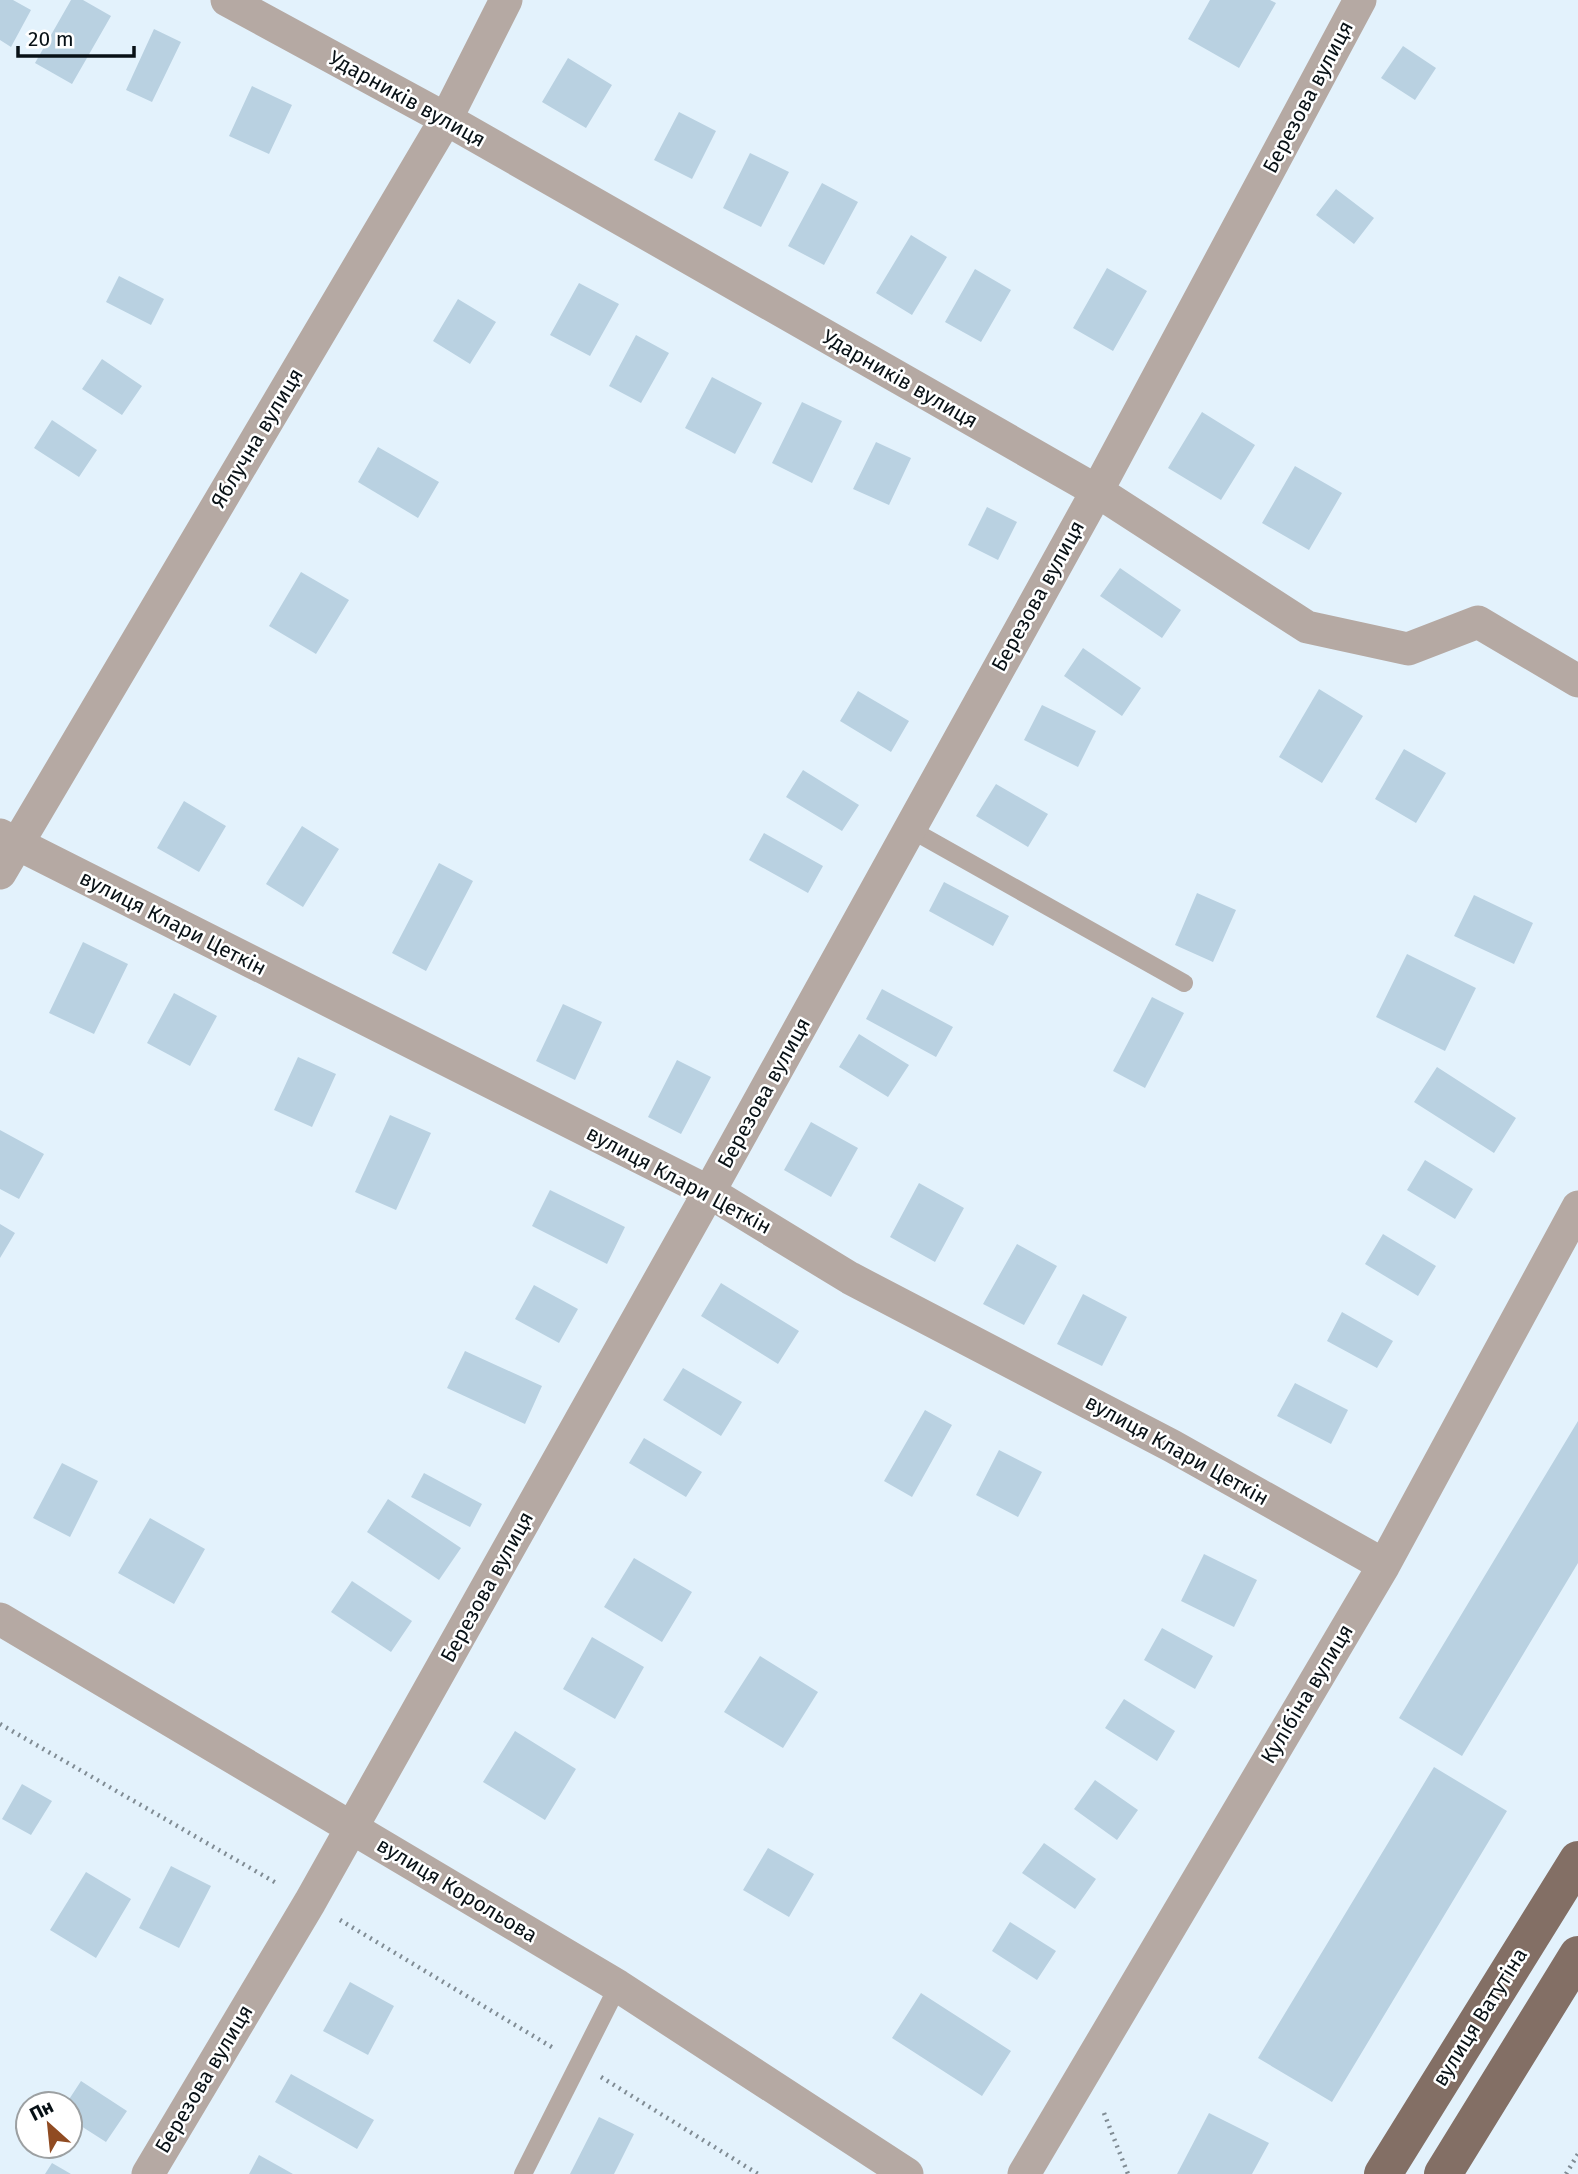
<svg xmlns="http://www.w3.org/2000/svg" width="1578" height="2174" font-family="'Fira Sans',sans-serif">
  <style>
    .building { fill: #b9d1e1 }
    .lines { fill: none; stroke-linecap: round; stroke-linejoin: round }
    .path { stroke: #808c94; stroke-width: 4.5; stroke-dasharray: 2 5; stroke-linecap: butt }
    .lane { stroke: #b5a9a3; stroke-width: 18 }
    .street { stroke: #b5a9a3; stroke-width: 33 }
    .primary { stroke: #836f65; stroke-width: 38 }
    .labels { text-anchor: middle; dominant-baseline: central; stroke-width: 5; stroke-linejoin: round; paint-order: stroke }
    .street-label { font-size: 21px; fill: #081116; stroke: #fff }
  </style>
  <rect width="100%" height="100%" fill="#e3f2fc"/>
  <path class="building" d="M0,0H13L31,10L11,47L0,40Z
    M71,0H83L111,16L72,84L35,63Z
    M1210,0H1270L1276,3L1239,68L1188,39Z
    M154,29L181,42L152,102L126,90Z
    M1403,46L1436,68L1415,100L1381,78Z
    M568,58L612,85L586,128L542,102Z
    M252,86L292,105L269,154L229,136Z
    M679,112L716,131L692,179L654,160Z
    M750,153L789,172L761,227L723,208Z
    M822,183L858,202L824,265L788,246Z
    M1336,189L1374,218L1354,244L1316,215Z
    M911,235L947,257L912,315L876,293Z
    M1107,268L1147,291L1113,351L1073,328Z
    M975,269L1011,290L981,342L945,322Z
    M119,276L164,299L151,325L106,302Z
    M579,283L619,304L590,356L550,335Z
    M458,299L496,322L470,364L433,341Z
    M636,335L669,353L641,403L609,386Z
    M102,359L142,386L122,415L82,389Z
    M712,377L762,403L735,454L685,428Z
    M802,402L842,421L812,483L772,463Z
    M1202,412L1255,445L1221,500L1168,468Z
    M52,420L97,450L79,477L34,448Z
    M876,442L911,458L889,505L853,489Z
    M378,447L439,482L418,518L358,482Z
    M1295,466L1342,493L1309,550L1262,523Z
    M987,507L1017,522L998,560L968,545Z
    M1120,568L1181,610L1162,638L1100,596Z
    M301,572L349,600L316,654L269,626Z
    M1083,648L1141,688L1122,716L1064,676Z
    M1319,689L1363,716L1322,783L1279,757Z
    M858,691L909,721L891,752L840,721Z
    M1042,705L1096,731L1078,767L1024,740Z
    M1404,749L1446,773L1416,823L1375,799Z
    M803,770L859,805L842,831L786,797Z
    M996,784L1048,814L1028,847L976,816Z
    M184,801L226,826L199,872L157,848Z
    M302,826L339,849L303,907L266,884Z
    M764,833L823,866L808,893L749,860Z
    M439,863L473,881L426,971L392,953Z
    M944,882L1009,916L993,946L929,911Z
    M1197,893L1236,910L1213,962L1175,945Z
    M1474,895L1533,923L1514,964L1454,936Z
    M83,942L128,964L94,1034L49,1013Z
    M1407,954L1476,988L1445,1051L1376,1017Z
    M882,989L953,1027L936,1057L866,1019Z
    M174,993L217,1016L190,1066L147,1043Z
    M1152,997L1184,1013L1145,1088L1113,1071Z
    M563,1004L602,1022L575,1080L536,1061Z
    M859,1034L909,1065L888,1097L839,1067Z
    M298,1057L336,1074L312,1127L274,1110Z
    M677,1060L711,1077L681,1134L648,1117Z
    M1437,1067L1516,1118L1494,1153L1414,1102Z
    M390,1115L431,1133L396,1210L355,1192Z
    M811,1122L858,1148L831,1197L784,1170Z
    M0,1130L44,1154L19,1199L0,1189Z
    M1425,1160L1473,1189L1455,1219L1407,1190Z
    M919,1183L964,1208L935,1262L890,1237Z
    M550,1190L625,1227L607,1264L532,1226Z
    M0,1224L15,1233L0,1258Z
    M1383,1234L1436,1266L1418,1296L1365,1264Z
    M1017,1244L1057,1266L1024,1325L983,1304Z
    M721,1283L799,1331L778,1364L701,1316Z
    M534,1285L578,1309L559,1343L515,1319Z
    M1083,1294L1127,1317L1102,1366L1057,1344Z
    M1342,1312L1393,1341L1377,1368L1327,1341Z
    M465,1351L542,1386L525,1424L447,1388Z
    M683,1368L742,1402L721,1436L663,1400Z
    M1295,1383L1348,1410L1331,1444L1277,1416Z
    M925,1410L952,1425L912,1497L884,1481Z
    M1578,1421V1563L1462,1756L1399,1718Z
    M644,1438L702,1472L686,1497L629,1463Z
    M999,1450L1042,1472L1018,1517L976,1495Z
    M62,1463L98,1481L70,1537L33,1518Z
    M424,1473L482,1504L470,1527L411,1497Z
    M388,1499L461,1548L439,1580L367,1532Z
    M150,1518L205,1549L174,1604L118,1573Z
    M1204,1554L1257,1580L1234,1627L1181,1601Z
    M634,1558L692,1592L662,1642L604,1607Z
    M352,1581L412,1621L391,1652L331,1612Z
    M1162,1628L1213,1656L1195,1689L1144,1660Z
    M592,1637L644,1667L615,1719L563,1689Z
    M760,1656L818,1692L783,1748L724,1712Z
    M1124,1699L1175,1731L1157,1761L1105,1728Z
    M515,1731L576,1769L545,1820L483,1782Z
    M1434,1767L1507,1811L1332,2102L1258,2058Z
    M1095,1780L1138,1810L1117,1840L1074,1809Z
    M22,1784L52,1801L31,1835L2,1819Z
    M1044,1843L1096,1879L1075,1909L1022,1873Z
    M768,1848L814,1874L789,1917L743,1890Z
    M171,1866L211,1886L179,1948L139,1928Z
    M86,1872L131,1899L96,1958L50,1930Z
    M1010,1922L1056,1951L1037,1980L992,1951Z
    M350,1982L394,2006L368,2055L323,2031Z
    M921,1993L1011,2051L982,2096L892,2038Z
    M291,2074L374,2120L357,2149L275,2102Z
    M81,2081L127,2111L106,2142L70,2119V2104H66Z
    M1209,2113L1269,2143L1252,2174H1177Z
    M599,2117L634,2134L614,2174H570Z
    M259,2155L293,2174H249Z
    M52,2163L71,2174H45Z"/>
  <g class="lines">
    <path class="path" d="M0,1724L278,1884
      M340,1920L555,2049
      M601,2077L758,2174
      M1104,2113L1128,2174
      M1566,2174L1578,2154"/>
    <path class="lane" d="M910,829L1184,983
      M523,2174L618,1986"/>
    <path class="street" d="M227,0L446,119L1097,491L1307,627L1408,649L1478,622L1578,681
      M0,835L709,1192L850,1278L1172,1446L1384,1565
      M0,873L446,119L506,0
      M0,1619L618,1986L907,2174
      M148,2174L310,1902L709,1192L1097,491L1360,0
      M1024,2174L1384,1565L1578,1207"/>
    <path class="primary" d="M1383,2174L1578,1860
      M1443,2174L1578,1955"/>
  </g>
  <g class="labels">
    <g class="street-label">
      <text transform="translate(1308 97) rotate(-62)">Березова вулиця</text>
      <text transform="translate(407 99) rotate(29)">Ударників вулиця</text>
      <text transform="translate(900 379) rotate(30)">Ударників вулиця</text>
      <text transform="translate(257 438) rotate(-59)">Яблучна вулиця</text>
      <text transform="translate(1038 596) rotate(-61)">Березова вулиця</text>
      <text transform="translate(173 923) rotate(27)">вулиця Клари Цеткін</text>
      <text transform="translate(764 1093) rotate(-61)">Березова вулиця</text>
      <text transform="translate(679 1180) rotate(28)">вулиця Клари Цеткін</text>
      <text transform="translate(1177 1450) rotate(29)">вулиця Клари Цеткін</text>
      <text transform="translate(487 1587) rotate(-61)">Березова вулиця</text>
      <text transform="translate(1307 1694) rotate(-59)">Кулібіна вулиця</text>
      <text transform="translate(457 1890) rotate(31)">вулиця Корольова</text>
      <text transform="translate(1480 2017) rotate(-58)">вулиця Ватутіна</text>
      <text transform="translate(204 2079) rotate(-59)">Березова вулиця</text>
    </g>
  </g>
  <g transform="translate(49 2125) rotate(333)"><circle r="33" fill="#ffffff" stroke="#9ca0a2" stroke-width="2"/>
  <path d="M0-5L12 26L0 18L-12 26Z" fill="#904b22"/>
  <text y="-10" font-size="19" font-weight="bold" text-anchor="middle" fill="#081116">Пн</text>
  </g>
  <path d="M18 46v10h116v-10" fill="none" stroke="#081116" stroke-width="3.5"/>
  <text x="28" y="46" font-size="21" fill="#081116" stroke="#ffffff" stroke-width="5" paint-order="stroke">20 m</text>
</svg>
